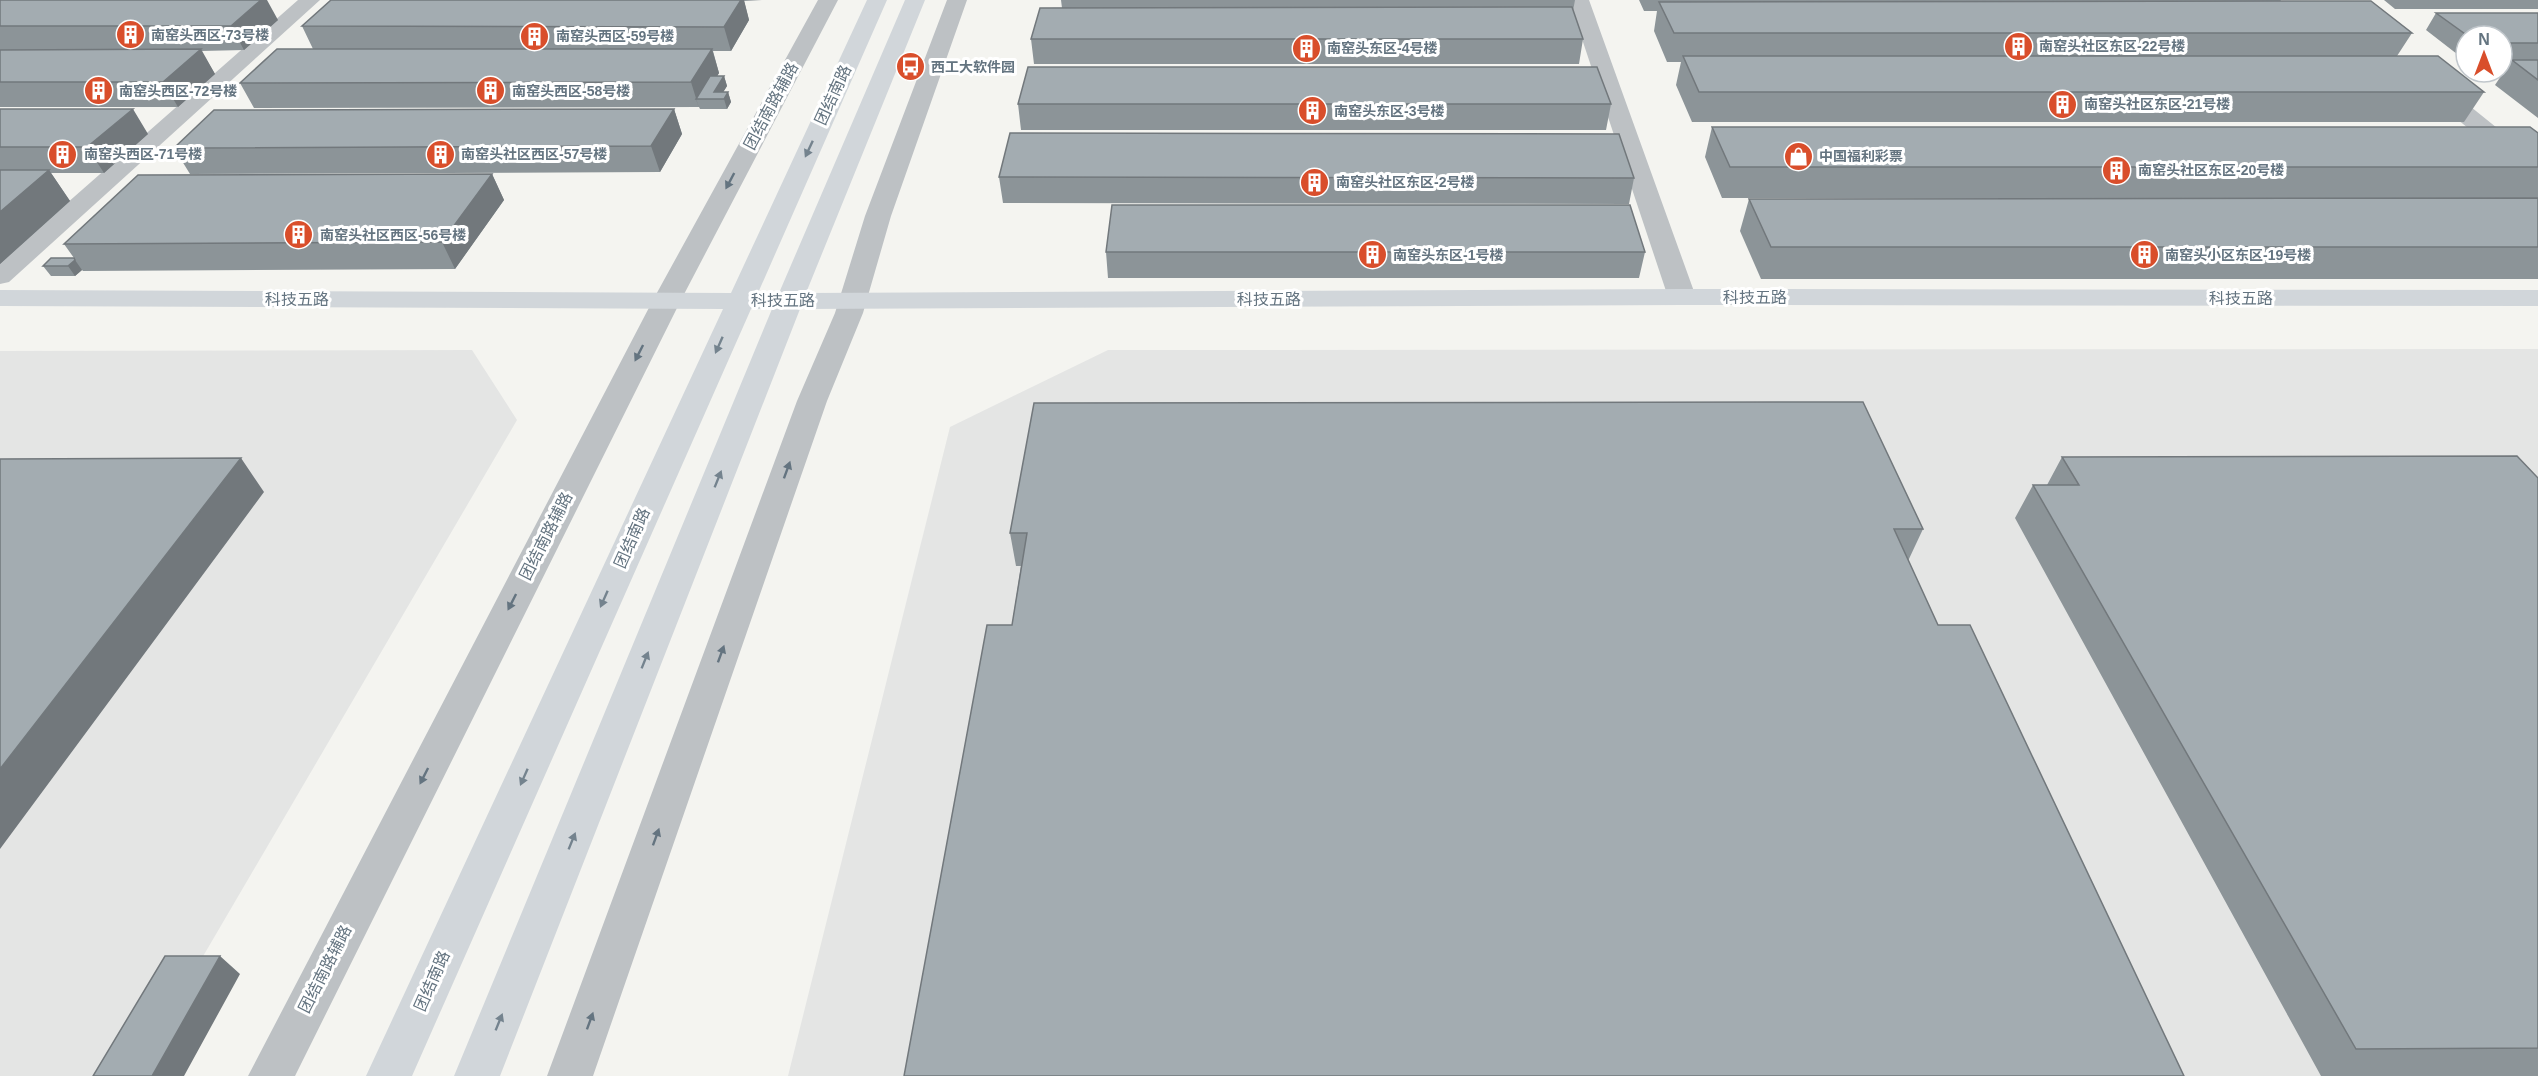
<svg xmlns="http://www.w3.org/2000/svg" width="2538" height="1076" font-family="Helvetica,'Noto Sans SC',sans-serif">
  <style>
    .built { fill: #e4e5e4 }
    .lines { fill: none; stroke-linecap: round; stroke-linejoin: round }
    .street { fill: #bdc1c4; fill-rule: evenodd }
    .secondary { fill: #d1d6da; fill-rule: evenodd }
    .wall { fill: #8c9498 }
    .shaded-wall { fill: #72787c }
    .building { fill: #a3acb1; stroke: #72787c; stroke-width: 1.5 }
    .oneway { fill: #74838e }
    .oneway2 { fill: #647480 }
    .labels { text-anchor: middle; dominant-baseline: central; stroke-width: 6; stroke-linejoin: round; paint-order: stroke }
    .far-poi-label { font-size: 14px; font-weight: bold; fill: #647480; stroke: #fff; text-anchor: start }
    .street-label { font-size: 16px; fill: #647480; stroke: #fff }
  </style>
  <rect width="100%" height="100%" fill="#f4f4f0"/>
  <path class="built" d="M2538,349V1076H788L950,427L1108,350Z
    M472,350L517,420L133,1076H0V351Z"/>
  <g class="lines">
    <path class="street" d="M298,0H320L9,282L0,284V262Z
      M818,0H838L681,300L295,1076H248L653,300Z
      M947,0H967L891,216L863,313L827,401L593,1076H547L797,401L835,313L865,216Z
      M1569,0H1589L1696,297L1692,303L1682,305L1672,303L1668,297Z
      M2432,80L2440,82L2538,161V180L2529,178L2424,92L2421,87L2424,82Z"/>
    <path class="secondary" d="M867,0H887L758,293H779L905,0H925L806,293L1682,289L2538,290V306L1682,305L800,309L500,1076H454L772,309H751L412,1076H366L723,309L0,306V290L731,293Z"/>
  </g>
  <path class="wall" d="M0,0L278,20L244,50L201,51L215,74L178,107H0Z
    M331,0H762L744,1L749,20L731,51H713L719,73L717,76H724L727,86L723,92H728L731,102L727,109H700L699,107L254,108L240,83L313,49L302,26Z
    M1061,0H1575L1573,11L1583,39L1579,64H1034L1031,39L1062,8Z
    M1639,0H2281L2280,2L2412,33L2397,56L2484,92L2464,122H1692L1676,85L1681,62H1667L1654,31L1657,11H1644Z
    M2384,0H2538V9H2395Z
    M2436,13H2538V118L2495,85L2511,61H2502V36H2466V61L2426,30Z
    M1018,104H1611L1606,130H1021Z
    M0,109L148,134L104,173H51L70,201L0,264Z
    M674,109L682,134L660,172L190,174L174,148Z
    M1712,127L2538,133V198H1722L1705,157Z
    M492,174L504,200L455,269L83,271L82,270L75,276H51L43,266L74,258L64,244Z
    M999,177L1634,178L1629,204L1003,203Z
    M2538,198V279H1761L1740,231L1749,199Z
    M1106,252H1645L1639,278H1108Z
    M2062,457L2538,478V1076H2321L2015,518L2033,485H2047Z
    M1923,529L1908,561L1012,625L1021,566H1016L1010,533Z"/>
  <path class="shaded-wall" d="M261,0H267L278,20L244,50L231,26Z
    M741,0H744L749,20L731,51L724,27Z
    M201,49L215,74L178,107L163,82Z
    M712,49L719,73L704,99H696L699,108L691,82Z
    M724,76L727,86L719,99L714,92Z
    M728,92L731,102L727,109L724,99Z
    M133,109L148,134L104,173L87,147Z
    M674,109L682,134L660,172L651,146Z
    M49,170L70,201L0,264V212Z
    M492,174L504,200L455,269L442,242Z
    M75,260L82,270L75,276L68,266Z
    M241,458L264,492L0,849V769Z
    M220,956L240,974L184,1076H152Z"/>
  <path class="building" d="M0,0H261L231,26H0Z
    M331,0H741L724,27L302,26Z
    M2371,1L2412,33H1674L1659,2Z
    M1572,7L1583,39H1031L1040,8Z
    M2436,13H2538V43H2502V36H2468Z
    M201,49L163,82H0V50Z
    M277,49H712L691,82L240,83Z
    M1683,56H2438L2484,92H1699Z
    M2512,60H2538V80Z
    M1028,67H1597L1611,104H1018Z
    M710,76H724L714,92H728L724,99H696Z
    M0,109H133L87,147H0Z
    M674,109L651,146L174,148L214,110Z
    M1712,127H2530L2538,133V167H1730Z
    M1010,133L1619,134L1634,178L999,177Z
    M0,170H49L0,212Z
    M492,174L442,242L64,244L138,175Z
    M2538,198V247H1771L1749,199Z
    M1112,205H1630L1645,252H1106Z
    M51,258H74L75,260L68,266H43Z
    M1863,402L1923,529H1894L1938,625H1970L2184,1076H904L987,625H1012L1027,533H1010L1034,403Z
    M2517,456L2538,478V1048L2356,1049L2033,485H2079L2062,457Z
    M241,458L0,769V459Z
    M165,956H220L152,1076H93Z"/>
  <defs><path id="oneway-solid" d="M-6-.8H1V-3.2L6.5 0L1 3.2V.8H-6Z" transform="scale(1.5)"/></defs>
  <g class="oneway">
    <use href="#oneway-solid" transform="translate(809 149) rotate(115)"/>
    <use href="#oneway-solid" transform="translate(719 345) rotate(114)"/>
    <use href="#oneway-solid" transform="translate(718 479) rotate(-68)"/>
    <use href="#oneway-solid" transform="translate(604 599) rotate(114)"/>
    <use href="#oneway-solid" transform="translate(645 660) rotate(-68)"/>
    <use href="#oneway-solid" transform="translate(524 777) rotate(114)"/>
    <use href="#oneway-solid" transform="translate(572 841) rotate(-68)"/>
    <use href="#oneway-solid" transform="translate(499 1022) rotate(-68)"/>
  </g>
  <g class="oneway2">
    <use href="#oneway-solid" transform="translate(730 181) rotate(118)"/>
    <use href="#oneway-solid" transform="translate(639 353) rotate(117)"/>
    <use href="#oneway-solid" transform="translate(787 470) rotate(-70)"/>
    <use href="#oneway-solid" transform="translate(512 602) rotate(117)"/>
    <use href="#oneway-solid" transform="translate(721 654) rotate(-70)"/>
    <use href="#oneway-solid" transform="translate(424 776) rotate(117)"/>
    <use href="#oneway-solid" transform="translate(656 837) rotate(-70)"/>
    <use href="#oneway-solid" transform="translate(590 1021) rotate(-70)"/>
  </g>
  <defs>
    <symbol id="building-disc" viewBox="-11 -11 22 22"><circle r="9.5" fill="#d94e2b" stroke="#fff"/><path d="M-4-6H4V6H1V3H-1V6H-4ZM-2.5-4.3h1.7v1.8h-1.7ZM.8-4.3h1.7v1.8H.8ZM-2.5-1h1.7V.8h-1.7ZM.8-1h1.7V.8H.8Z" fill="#fff"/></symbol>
    <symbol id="bus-disc" viewBox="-11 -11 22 22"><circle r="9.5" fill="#d94e2b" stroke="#fff"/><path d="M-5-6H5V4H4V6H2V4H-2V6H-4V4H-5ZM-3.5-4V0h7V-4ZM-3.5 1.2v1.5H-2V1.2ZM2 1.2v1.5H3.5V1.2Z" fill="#fff"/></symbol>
    <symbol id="shop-disc" viewBox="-11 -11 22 22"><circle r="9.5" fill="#d94e2b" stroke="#fff"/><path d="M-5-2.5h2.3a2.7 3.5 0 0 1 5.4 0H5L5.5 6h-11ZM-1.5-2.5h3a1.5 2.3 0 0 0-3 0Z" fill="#fff"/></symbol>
  </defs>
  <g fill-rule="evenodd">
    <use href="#building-disc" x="114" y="18" width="33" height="33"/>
    <use href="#building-disc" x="518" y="20" width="33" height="33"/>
    <use href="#building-disc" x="2002" y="30" width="33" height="33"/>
    <use href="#building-disc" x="1290" y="32" width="33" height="33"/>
    <use href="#bus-disc" x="894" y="50" width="33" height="33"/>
    <use href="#building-disc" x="82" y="74" width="33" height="33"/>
    <use href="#building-disc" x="474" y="74" width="33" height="33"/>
    <use href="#building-disc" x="2046" y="88" width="33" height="33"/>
    <use href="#building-disc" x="1296" y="94" width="33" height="33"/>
    <use href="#building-disc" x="46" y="138" width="33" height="33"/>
    <use href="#building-disc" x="424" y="138" width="33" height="33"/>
    <use href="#shop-disc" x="1782" y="140" width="33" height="33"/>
    <use href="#building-disc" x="2100" y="154" width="33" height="33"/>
    <use href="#building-disc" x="1298" y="166" width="33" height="33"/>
    <use href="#building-disc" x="282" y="218" width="33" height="33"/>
    <use href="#building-disc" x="1356" y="238" width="33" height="33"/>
    <use href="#building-disc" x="2128" y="238" width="33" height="33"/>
  </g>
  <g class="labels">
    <g class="far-poi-label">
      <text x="151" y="35">南窑头西区-73号楼</text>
      <text x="556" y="36">南窑头西区-59号楼</text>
      <text x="2039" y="46">南窑头社区东区-22号楼</text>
      <text x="1327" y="48">南窑头东区-4号楼</text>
      <text x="931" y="67">西工大软件园</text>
      <text x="119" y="91">南窑头西区-72号楼</text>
      <text x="512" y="91">南窑头西区-58号楼</text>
      <text x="2084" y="104">南窑头社区东区-21号楼</text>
      <text x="1334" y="111">南窑头东区-3号楼</text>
      <text x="84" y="154">南窑头西区-71号楼</text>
      <text x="461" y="154">南窑头社区西区-57号楼</text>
      <text x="1819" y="156">中国福利彩票</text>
      <text x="2138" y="170">南窑头社区东区-20号楼</text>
      <text x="1336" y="182">南窑头社区东区-2号楼</text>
      <text x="320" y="235">南窑头社区西区-56号楼</text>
      <text x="1393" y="255">南窑头东区-1号楼</text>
      <text x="2165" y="255">南窑头小区东区-19号楼</text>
    </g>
    <g class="street-label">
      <text transform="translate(833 95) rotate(-65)">团结南路</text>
      <text transform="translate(771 106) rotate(-62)">团结南路辅路</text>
      <text x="1755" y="297">科技五路</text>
      <text x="2241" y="298">科技五路</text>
      <text x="297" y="299">科技五路</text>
      <text x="1269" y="299">科技五路</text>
      <text x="783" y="300">科技五路</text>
      <text transform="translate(546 536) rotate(-63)">团结南路辅路</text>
      <text transform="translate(632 538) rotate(-66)">团结南路</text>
      <text transform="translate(325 969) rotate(-63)">团结南路辅路</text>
      <text transform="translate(432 981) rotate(-66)">团结南路</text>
    </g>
  </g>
  <g transform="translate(2484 54)"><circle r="28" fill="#ffffff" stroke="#c1c7cc" stroke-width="1.5"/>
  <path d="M0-4.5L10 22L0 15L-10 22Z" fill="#d94e2b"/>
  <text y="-9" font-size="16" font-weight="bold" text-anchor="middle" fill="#647480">N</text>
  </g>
</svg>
